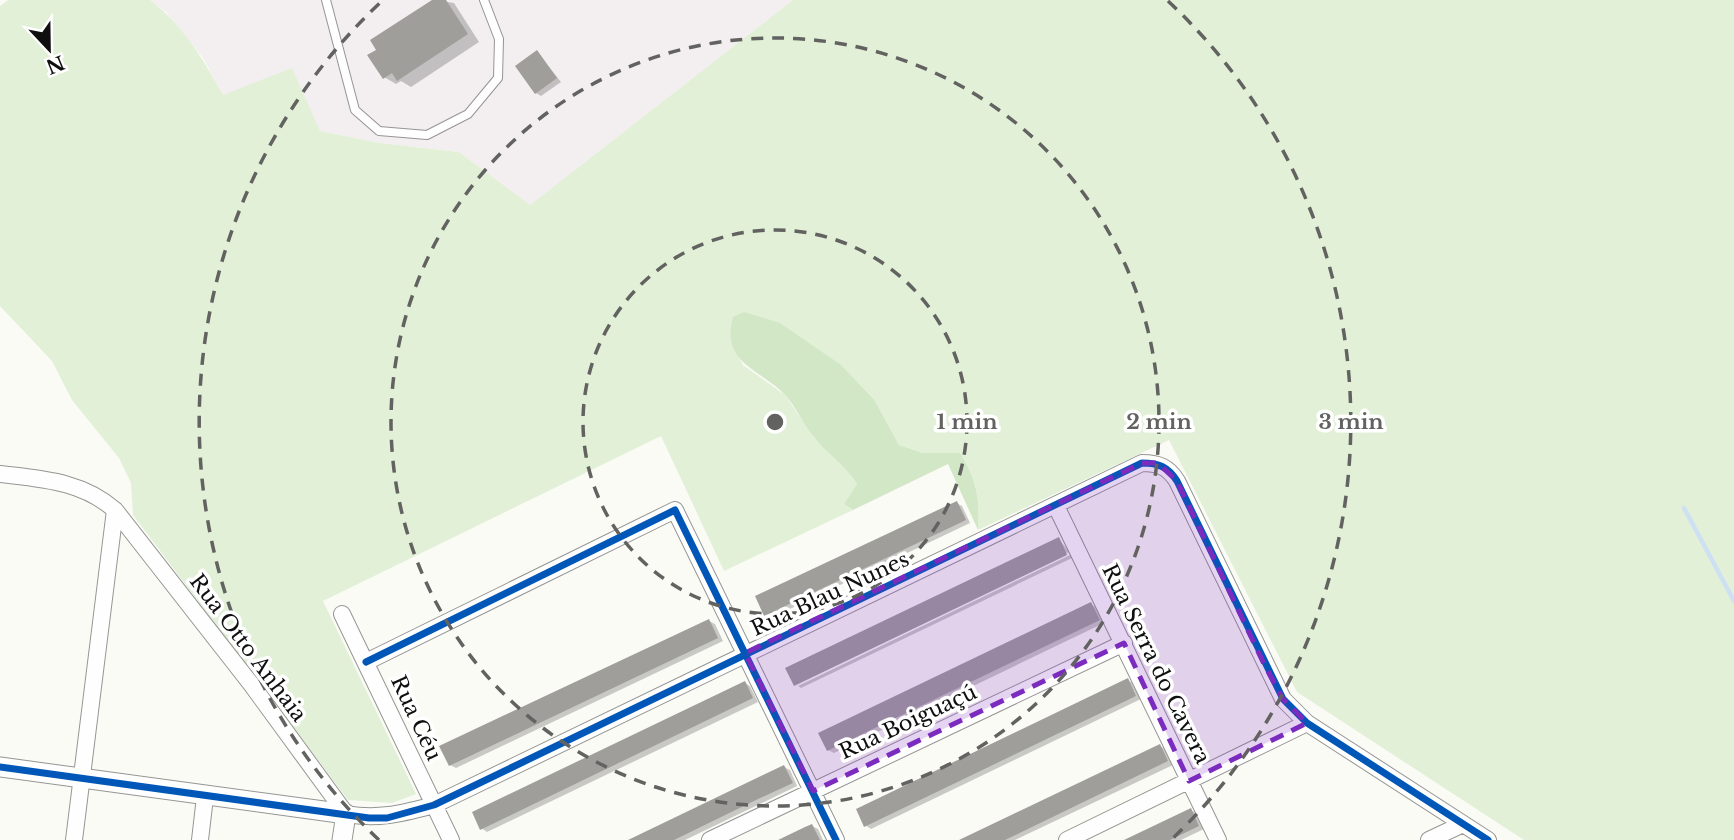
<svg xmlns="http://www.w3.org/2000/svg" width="1734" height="840" font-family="'Libre Baskerville',serif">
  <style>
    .industrial { fill: #f3eff1 }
    .green { fill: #e2f0d7 }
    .forest { fill: #d1e7c6 }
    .shadow { fill: #0003 }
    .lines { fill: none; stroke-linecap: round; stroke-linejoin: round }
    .stream { stroke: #cee0f3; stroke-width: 4.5 }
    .building { fill: #9f9e9b }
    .service-casing { stroke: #959593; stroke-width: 10 }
    .minor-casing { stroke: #959593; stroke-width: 18 }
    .tertiary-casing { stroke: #959593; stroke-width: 21 }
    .service { stroke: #fefefe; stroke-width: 8 }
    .minor { stroke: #fefefe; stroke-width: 16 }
    .tertiary { stroke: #fefefe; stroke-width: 19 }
    .cycleway-casing { stroke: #fff; stroke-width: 11 }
    .cycleway { stroke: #0057b8; stroke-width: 7 }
    .marked { fill: #7b2cbf; fill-opacity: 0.2; stroke: #7b2cbf; stroke-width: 5; stroke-dasharray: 14 9; stroke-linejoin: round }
    .ring { fill: none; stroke: #626260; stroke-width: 3.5; stroke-dasharray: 12 9 }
    .labels { text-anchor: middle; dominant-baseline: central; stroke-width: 7; stroke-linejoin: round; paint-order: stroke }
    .street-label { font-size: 21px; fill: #0f0f0f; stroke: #fff }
    .centre { fill: #626260; stroke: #fff; stroke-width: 3.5 }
    .ring-label { font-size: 21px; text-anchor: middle; font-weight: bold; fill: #626260; stroke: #fff; stroke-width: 7; stroke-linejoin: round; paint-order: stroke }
  </style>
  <rect width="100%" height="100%" fill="#fbfbf6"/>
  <path class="industrial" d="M150,0H793L530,205L459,152L380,143L320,131L223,95L203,58L166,12Z"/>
  <path class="green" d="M8,0H150C182,24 204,60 223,95L292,68L320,131L380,143L459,152L530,205L793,0H1734V840H1524L1297,692L1169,440L978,530C980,499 977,480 960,453H923L899,445L875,401L731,342L743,365L785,395L814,438L843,463L857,484L844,504L853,510L724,571L661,436L323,601L416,794L392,803L348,800L133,515L131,483L119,458L72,400L52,361L0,306V6Z"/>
  <path class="forest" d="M744,312L780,323L841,365L875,401L899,445L923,453H960C977,480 980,499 978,530L948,464L853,510L844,504L857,484C843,462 827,454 813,436C803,424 796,407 785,395C761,369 720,364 733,317Z"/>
  <path class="shadow" d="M435,0L454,3L479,42L411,87L401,81L396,84L384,77L379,50Z
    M537,52L561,82L541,96L536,93Z
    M956,503L962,506L970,523L771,618L765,614Z
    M1059,539L1069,552L795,685L788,669Z
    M1070,555L1072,558L801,688L798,686Z
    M1091,604L1097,608L1104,623L834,753L828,750Z
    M709,621L715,624L723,641L456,768L450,765Z
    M1128,680L1134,684L1141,699L871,829L865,825Z
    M745,683L750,686L758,702L487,832L481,828Z
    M1160,746L1165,749L1173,765L1015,840H963Z
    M784,767L790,770L797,786L685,840H632Z
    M1191,810L1196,813L1204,829L1181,840H1128Z
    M812,826L818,829L823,840H782Z"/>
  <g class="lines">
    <path class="stream" d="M1684,508L1734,601"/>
  </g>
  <path class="building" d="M432,0H446L468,34L397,81L392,73L383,79L367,55L376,50L370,40Z
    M537,50L557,78L535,94L515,66Z
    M957,501L966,520L764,616L755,596Z
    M1059,537L1067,555L794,686L785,668Z
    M1091,602L1100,620L827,751L818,733Z
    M709,619L718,638L449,766L439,746Z
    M1128,678L1136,696L864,827L856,809Z
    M745,681L753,698L480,830L472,812Z
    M1160,744L1168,761L1005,840H959Z
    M784,765L793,783L758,799L674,840H628Z
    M1191,808L1199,826L1170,840H1124Z
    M812,824L820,840H778L805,827Z"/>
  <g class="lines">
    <defs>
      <path id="service" d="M326,0L355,110L379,131L427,135L468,114L498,78L499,39L484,0"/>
      <path id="minor" d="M0,474C42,479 82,481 115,510L251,684L346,814C379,820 403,813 434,805L1142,463C1159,463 1168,467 1177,481L1283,699L1307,723L1488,840
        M1056,506L1218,840
        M342,614L451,840
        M366,662L675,510L836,840
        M74,840L115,510
        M200,840L205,797
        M710,840L1124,643
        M1067,840L1307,723
        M1429,840L1463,824"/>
      <path id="tertiary" d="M0,767L346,814L342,840"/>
    </defs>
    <use href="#service" class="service-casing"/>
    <use href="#minor" class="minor-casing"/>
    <use href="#tertiary" class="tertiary-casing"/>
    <use href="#service" class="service"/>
    <use href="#minor" class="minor"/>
    <use href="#tertiary" class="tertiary"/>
    <defs>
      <path id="cycleway" d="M366,662L675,510L836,840
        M0,767L369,818H387L434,805L1142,463C1159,463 1168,467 1177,481L1283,699L1307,723L1488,840"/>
    </defs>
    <use href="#cycleway" class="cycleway-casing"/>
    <use href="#cycleway" class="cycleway"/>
  </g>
  <path class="marked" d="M1142,463H1158L1177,481L1264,664L1283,699L1307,723L1189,781L1124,643L813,791L745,653Z"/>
  <g class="ring">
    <circle cx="775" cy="422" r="192"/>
    <circle cx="775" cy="422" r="384"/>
    <path d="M379 840A576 576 0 0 1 382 1M1168 1A576 576 0 0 1 1171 840"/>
  </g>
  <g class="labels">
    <g class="street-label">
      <text transform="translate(830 594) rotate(-25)">Rua Blau Nunes</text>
      <text transform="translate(248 648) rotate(53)">Rua Otto Anhaia</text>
      <text transform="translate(1156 664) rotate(64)">Rua Serra do Cavera</text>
      <text transform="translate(416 718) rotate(65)">Rua Céu</text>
      <text transform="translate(908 722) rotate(-25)">Rua Boiguaçú</text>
    </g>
  </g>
  <circle cx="775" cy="422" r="10" class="centre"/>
  <g class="ring-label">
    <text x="967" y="429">1 min</text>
    <text x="1159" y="429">2 min</text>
    <text x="1351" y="429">3 min</text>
  </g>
  <g transform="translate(49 49) rotate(158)" stroke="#ffffff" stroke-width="5" paint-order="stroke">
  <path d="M0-5L12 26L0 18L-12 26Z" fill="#0f0f0f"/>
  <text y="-10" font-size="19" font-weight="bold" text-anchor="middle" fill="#0f0f0f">N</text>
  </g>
</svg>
